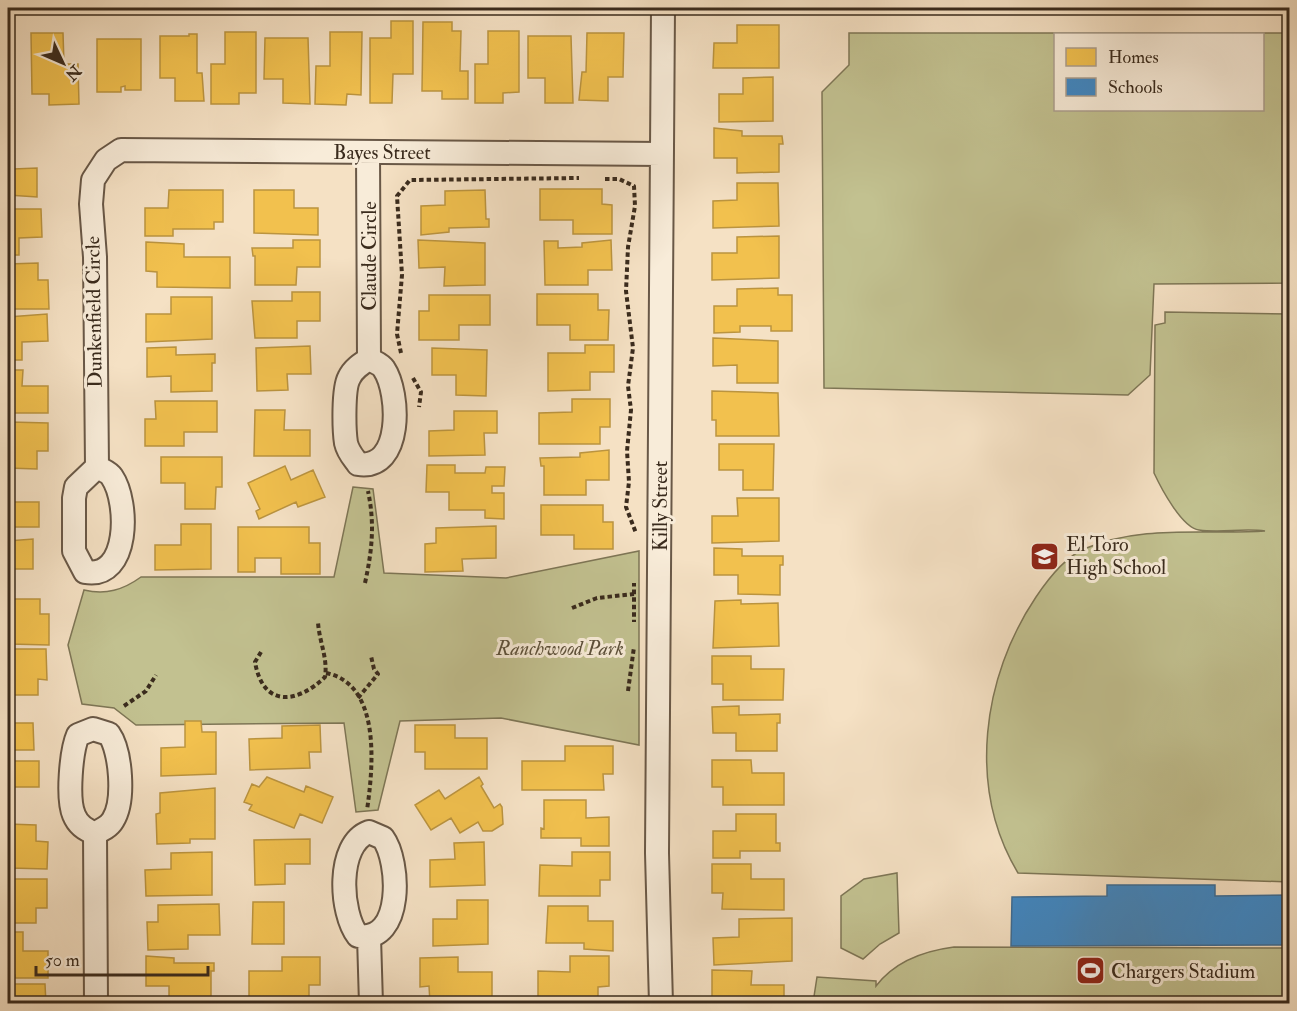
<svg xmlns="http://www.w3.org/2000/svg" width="1297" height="1011" font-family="'IM FELL Double Pica',serif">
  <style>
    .green { fill: #c2c190; stroke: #7e7656; stroke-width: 1.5; fill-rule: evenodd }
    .homes { fill: #f2c14e; stroke: #bb943f; stroke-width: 1.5 }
    .schools { fill: #3f88c5; stroke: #3e6c93; stroke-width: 1.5 }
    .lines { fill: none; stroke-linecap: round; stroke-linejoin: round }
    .minor-casing { stroke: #695847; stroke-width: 26 }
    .path { stroke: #3a2b1d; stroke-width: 4; stroke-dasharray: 4.5 3; stroke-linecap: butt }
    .minor { stroke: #f8ecd9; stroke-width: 22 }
    .labels { text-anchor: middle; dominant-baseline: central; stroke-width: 6; stroke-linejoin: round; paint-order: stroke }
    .street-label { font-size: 20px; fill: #3a2b1d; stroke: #f8ecd9 }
    .poi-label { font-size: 20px; fill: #3a2b1d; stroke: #f8ecd9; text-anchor: start }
    .park-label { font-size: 20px; font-style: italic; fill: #5c503a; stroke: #f8ecd9 }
  </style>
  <rect width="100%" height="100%" fill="#f5e1c4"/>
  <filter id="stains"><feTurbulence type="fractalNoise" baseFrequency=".00333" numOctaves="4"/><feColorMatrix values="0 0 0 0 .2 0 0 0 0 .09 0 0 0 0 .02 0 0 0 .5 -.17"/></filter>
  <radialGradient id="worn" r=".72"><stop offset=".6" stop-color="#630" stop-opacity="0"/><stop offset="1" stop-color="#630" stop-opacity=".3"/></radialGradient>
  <path class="green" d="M849,33H1289V283L1154,284L1150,375L1128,395L824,388L822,92L849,65ZM1262,34V110H1056V34Z
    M1165,312L1289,314V882L1018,873C967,788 982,677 1036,597C1048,579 1064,558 1084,549C1142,524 1205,535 1265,531C1244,528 1221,533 1199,530C1182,528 1161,488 1154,473L1155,325L1165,323Z
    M353,487L373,489L384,573L506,578L639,551V745L501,718L400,721L378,810L356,812L344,723L136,725L114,708L82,704L68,645L84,590C106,595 123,590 141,577H334Z
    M897,873L899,933L880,944L863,959L841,948V896L864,879Z
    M954,947L1289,948V1003H813L817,977L876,981V986C895,961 923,951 954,947Z"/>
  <path class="homes" d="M391,21H413V74H393L392,103H370V38H391Z
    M423,22H452V31H461L460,71H468V99H442V91H422Z
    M737,25H779V68H713L714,43H737Z
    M488,31H519V92L503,93V103H475V64H488Z
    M225,32H256V93H239V104H211V64H225Z
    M330,32H362L361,95L347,94L346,105L315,104L316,66H330Z
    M31,33H63L64,64H78L79,104L49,105V94H32Z
    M587,33H624L623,77H608V101L579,100L582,72H586Z
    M189,34H197V73H202L204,101H175V78H160V36H189Z
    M528,36H571L573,103H545V78H528Z
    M265,38H308L310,104L283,103V79H264Z
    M8,39H11V80H8Z
    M97,39H141V90H125V86L121,87V92H97Z
    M773,77V121L719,122V94H743V78Z
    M714,128L742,131V136H782L783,144H779V172L737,173V158H714Z
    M13,150V169L37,168V197L8,195V151Z
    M737,183H778L779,226L713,228V201L737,200Z
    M540,189H602V204L612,205V234H573V220H540Z
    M169,190H223V222H214V229H173V236H145V208H168Z
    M254,190H294V208H318V235L254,233Z
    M485,190L486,219H489V227L449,228V232L421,235V206L445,205V191Z
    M14,209H41L42,237L19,238V255H8V217L14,216Z
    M779,236V278L712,280V253H737V237Z
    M293,240H320V267H297L296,285H255V256H253L252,248H293Z
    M418,240L485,243V285L444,286L445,267L419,268Z
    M611,240L612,270H588V285H545L544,241H558V248L582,247V243Z
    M146,242L184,244V257H230V288L157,287V272L146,271Z
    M38,263V280H48L49,309H9L8,264Z
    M778,288V295H792V331H771V326H740V332L714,333V306H737V289Z
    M292,292H320V321H297V338H255L252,301H292Z
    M537,294H598V310H609L608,340H570V325H537Z
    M429,295H490V325H459V340H419V311H429Z
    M171,297H212V339L146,342V314H171Z
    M47,314L48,341L22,342V360H8V317Z
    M713,338L778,341V383H737V365L713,366Z
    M585,345H614V372H590V390L548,391V353H585Z
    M310,346L311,374H287L288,390L257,391L256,348Z
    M176,347V355L215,354V363H212V391L171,392V376L147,377V348Z
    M432,348L487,350L486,396L456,395V375H432Z
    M8,370H23L22,386H48V413H8Z
    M712,391L778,393L779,436H716V420H712Z
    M572,399H610V427H600V444H539V413L572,412Z
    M155,401H217V432H184V446H145V419H156Z
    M255,410H285L284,430H310V456H254Z
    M454,411H497V433H484L485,455L429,456V431L454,430Z
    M10,422L48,423V451H37V469L8,468Z
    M719,444H774L773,490H743V470H719Z
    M609,450V480H586V495H544V466H541L540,458L580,457V453Z
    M161,457H222V487H216L215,509H185V483H161Z
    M427,465H455V473H485L486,467H505L504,486H492V493H504V519L485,518V510H449V492H426Z
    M285,466L291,480L313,470L325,497L298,507L296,502L259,519L256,511L260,509L248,483Z
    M8,482H13V502H39V527H8Z
    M737,498H779V541L712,543V516H738Z
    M541,505H603V522H613V549H574V535H541Z
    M181,524H211V569L155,570V545H181Z
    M496,526V558L462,559L463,571L425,572V544L436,543V528Z
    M238,527H309V543H320V574H281V558H255V572H238Z
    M33,539V569H9L8,585V541Z
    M714,548L742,549V556H783V565H780V595L738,594V575H714Z
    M8,599H40V614H49V645L10,644Z
    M741,600V604L778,603L779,646L713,648L715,601Z
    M9,649H46L47,680L38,679V695H8Z
    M712,656H751V669H784L783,700H723V684H712Z
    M8,703L9,723H33L34,750H8Z
    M739,706V715L780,714V723H777V751H736V733H713L712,707Z
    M185,721H201L202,732H216V774L161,776V748L185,747Z
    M320,725L321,752H309L310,768L250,770L249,739L282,738V726Z
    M415,725H455V738H487V769H425V752H415Z
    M565,746H613V774H603L604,790H522V761H565Z
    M712,760H751L752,773H784V805H723V787H712Z
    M8,761H39V787H14V807H8Z
    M267,777L304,792L306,786L333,797L322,823L300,814L294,828L249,810L252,805L244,802L252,784L259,787Z
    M479,777L483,784L481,786L494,808L500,804L502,807L503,824L492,831H483L478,822L460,833L451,818L431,830L415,805L439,790L445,799Z
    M215,788V839H190V843L157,844L156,814L160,813V793Z
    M544,800H586V818L609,817V846H581V838H541V828L544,829Z
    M736,814H776V843H780V851H740V858H713V831H736Z
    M8,824L36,825V841L48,842L47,869L10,868Z
    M310,839V864H285V884L255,885L254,840Z
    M484,842L485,885L430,887V860L455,859L454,843Z
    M212,852V895L146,896L145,870L171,869V853Z
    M572,852H610V880H600V896H539L540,865L572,866Z
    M712,864H751V879H784V910L722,909L723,893H712Z
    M8,879H47V908H36V923H8Z
    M457,900H488V944L433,946V919H457Z
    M253,902H284V944H252Z
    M219,904L220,935H188V949L148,950L147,922H158V905Z
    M548,906H588V921H613V951L584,949V943H546Z
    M792,918V961L714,965L713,938L739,937V919Z
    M8,932H23V951H48V978H15V975H8Z
    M146,956L174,958V963H214V971H211V1000L169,1001V986H146Z
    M570,956H609V986L598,987V1002H538V971L570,972Z
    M282,957H320V985H309V1002H249V971H282Z
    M458,957V972H492V1002L430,1003L429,986L420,987V958Z
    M712,970L752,971L751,985H784V1004H723V998H712Z
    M8,984H45L46,1004H8Z"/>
  <path class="schools" d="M1107,885H1215V896L1290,895V945L1011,946L1012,897L1107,896Z"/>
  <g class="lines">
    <defs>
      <path id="minor" d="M368,152L369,359
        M369,359C374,362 381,364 384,369C400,393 403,471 358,464C353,457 348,452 346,443C344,430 343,389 349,378C353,369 361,364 369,359Z
        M97,467L95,257L91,204L93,180L106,160L121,150L662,154
        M97,467C102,470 109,472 112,477C129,502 130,580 85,572L74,551V498L76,487Z
        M93,729L109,734C121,751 125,801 113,820C109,827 102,830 95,833C85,830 78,825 74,815C67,799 71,751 78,735Z
        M369,832L383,838C400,861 404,943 358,936C340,913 336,844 369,832Z
        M95,833L96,1004
        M369,937L371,1004
        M661,1004L657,853L663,8"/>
    </defs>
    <use href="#minor" class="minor-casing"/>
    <path class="path" d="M605,179H619L634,186L635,206L628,247L626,291L633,348L628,386L631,410L627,451L629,482L626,507L636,533
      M401,353L397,334L402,275L397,196L410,180L579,178
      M413,378L421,392L419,407
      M365,583C372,551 375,524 368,491
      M634,594V583
      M572,608L597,598L634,594V622
      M261,652L255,662C263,708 297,704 325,677C328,658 319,641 318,622
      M326,673C382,684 373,769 367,810
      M628,691L634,647
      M358,698L378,674L374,669L371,656
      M124,706L146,691L156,675"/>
    <use href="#minor" class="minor"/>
  </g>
  <defs>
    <symbol id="school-square" viewBox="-11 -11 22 22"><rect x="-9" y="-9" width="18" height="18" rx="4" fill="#8f2418" stroke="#f8ecd9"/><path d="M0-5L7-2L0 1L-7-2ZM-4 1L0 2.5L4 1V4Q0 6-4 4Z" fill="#fff"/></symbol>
    <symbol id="stadium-square" viewBox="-11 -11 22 22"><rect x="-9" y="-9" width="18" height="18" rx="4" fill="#8f2418" stroke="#f8ecd9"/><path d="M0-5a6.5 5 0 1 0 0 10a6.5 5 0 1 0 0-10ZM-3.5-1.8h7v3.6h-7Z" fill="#fff"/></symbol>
  </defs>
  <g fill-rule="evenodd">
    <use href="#school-square" x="1028" y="540" width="33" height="33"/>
    <use href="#stadium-square" x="1074" y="954" width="33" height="33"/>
  </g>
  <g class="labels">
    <g class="street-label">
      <text x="382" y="152">Bayes Street</text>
      <text transform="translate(369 256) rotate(-90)">Claude Circle</text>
      <text transform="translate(94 312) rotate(-91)">Dunkenfield Circle</text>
      <text transform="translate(660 506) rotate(-90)">Killy Street</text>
    </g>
    <g class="poi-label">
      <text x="1066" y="544">El Toro<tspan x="1066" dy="23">High School</tspan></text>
      <text x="1111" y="971">Chargers Stadium</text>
    </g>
    <g class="park-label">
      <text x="560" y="648">Ranchwood Park</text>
    </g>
  </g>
  <rect width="1297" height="1011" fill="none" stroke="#f5e1c4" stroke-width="30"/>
  <rect x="9" y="9" width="1279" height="993" fill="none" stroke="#3a2b1d" stroke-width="3"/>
  <rect x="15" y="15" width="1267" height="981" fill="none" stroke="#3a2b1d" stroke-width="1.5"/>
  <rect x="1054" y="33" width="210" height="78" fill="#f8ecd9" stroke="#ac9f8e" stroke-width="1.5"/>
  <rect x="1066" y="48" width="30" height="18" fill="#f2c14e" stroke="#ac9f8e" stroke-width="1.5"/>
  <text x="1108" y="63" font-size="18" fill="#3a2b1d">Homes</text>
  <rect x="1066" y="78" width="30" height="18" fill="#3f88c5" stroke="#ac9f8e" stroke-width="1.5"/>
  <text x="1108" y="93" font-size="18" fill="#3a2b1d">Schools</text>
  <g transform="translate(63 63) rotate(134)" stroke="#f8ecd9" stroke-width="4.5" paint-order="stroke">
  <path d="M0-4.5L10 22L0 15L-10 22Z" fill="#3a2b1d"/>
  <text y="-9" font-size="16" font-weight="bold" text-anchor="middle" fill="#3a2b1d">N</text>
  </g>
  <path d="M36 966v9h172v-9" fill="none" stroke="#3a2b1d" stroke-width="3"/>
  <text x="45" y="966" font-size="18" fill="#3a2b1d" stroke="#f8ecd9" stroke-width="4.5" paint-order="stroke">50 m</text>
  <rect width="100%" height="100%" filter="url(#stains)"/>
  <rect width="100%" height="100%" fill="url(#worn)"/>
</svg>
